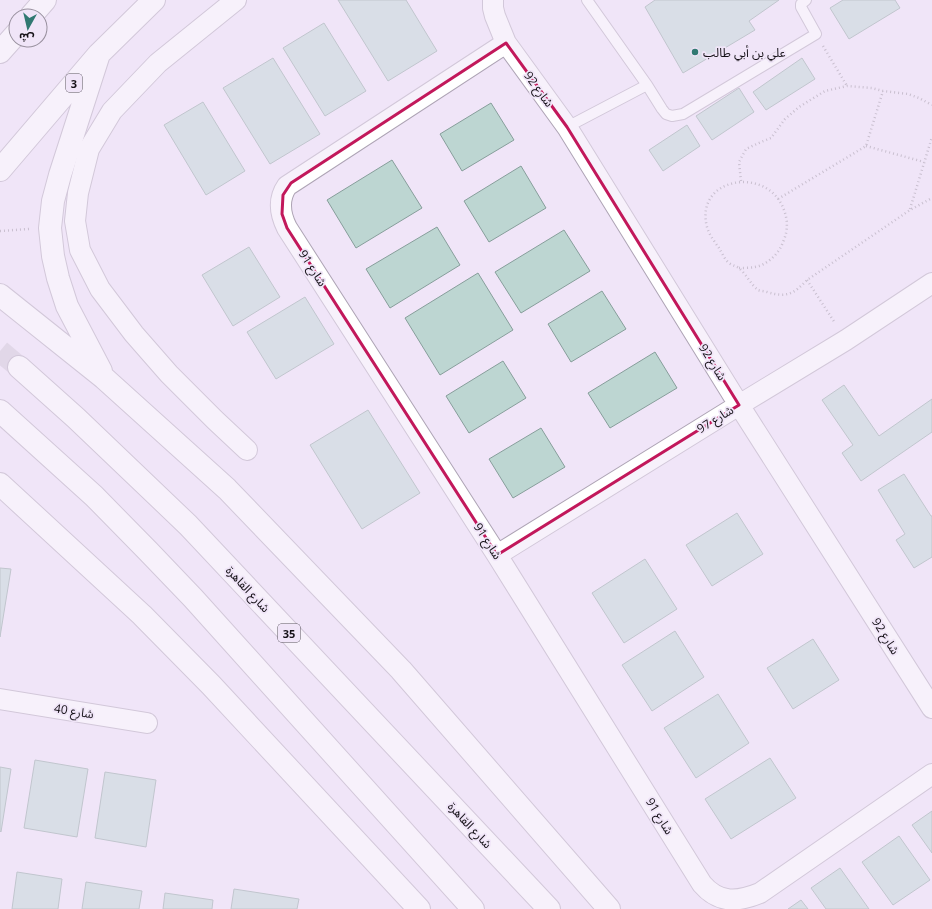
<svg xmlns="http://www.w3.org/2000/svg" width="932" height="909" font-family="'Open Sans','Noto Sans Arabic',sans-serif">
  <style>
    .building { fill: #bdd6d2; stroke: #879e9b }
    .lines { fill: none; stroke-linecap: round; stroke-linejoin: round }
    .primary-tunnel { stroke: #cfc5d6; stroke-width: 22; stroke-dasharray: 22 11; stroke-linecap: butt }
    .lane-casing { stroke: #aea4b5; stroke-width: 12 }
    .street-casing { stroke: #aea4b5; stroke-width: 22 }
    .primary-casing { stroke: #aea4b5; stroke-width: 24 }
    .path { stroke: #99919f; stroke-width: 2.5; stroke-dasharray: 1 3; stroke-linecap: butt }
    .lane { stroke: #fff; stroke-width: 10 }
    .street { stroke: #fff; stroke-width: 20 }
    .primary { stroke: #fff; stroke-width: 22 }
    .marked { fill: none; stroke: #c2185b; stroke-width: 3; stroke-linejoin: round }
    .poi-dot { fill: #317972; stroke: #f0e5f8; stroke-width: 1.5 }
    .labels { text-anchor: middle; dominant-baseline: central; stroke-width: 3.5; stroke-linejoin: round; paint-order: stroke }
    .shield { fill: #f0e5f8; stroke: #57515a; stroke-width: 1 }
    .shield-label { font-size: 11px; font-weight: bold; fill: #151117 }
    .poi-label { font-size: 12px; fill: #151117; stroke: #f0e5f8; text-anchor: start }
    .street-label { font-size: 12px; fill: #151117; stroke: #f0e5f8 }
  </style>
  <rect width="100%" height="100%" fill="#f0e5f8"/>
  <path class="building" d="M338,0H406L437,51L388,81Z
    M655,0H779L749,21L755,30L683,73L645,7Z
    M843,0H895L900,8L849,39L830,8Z
    M324,23L366,91L325,116L283,48Z
    M273,58L320,134L270,164L223,88Z
    M802,58L815,79L766,110L753,92Z
    M739,88L754,112L712,140L696,116Z
    M203,102L245,171L206,195L164,125Z
    M491,103L514,140L462,171L440,134Z
    M687,125L700,146L663,171L649,150Z
    M392,160L422,208L356,248L327,200Z
    M521,166L546,208L489,242L464,201Z
    M437,227L460,265L390,308L366,269Z
    M564,230L590,271L521,313L495,272Z
    M249,247L280,297L233,326L202,275Z
    M478,273L513,330L440,375L405,318Z
    M602,291L626,329L571,362L548,324Z
    M305,297L334,344L276,379L247,332Z
    M655,352L677,388L610,428L588,393Z
    M503,361L526,398L469,433L446,396Z
    M844,385L879,436L932,399V432L861,481L842,453L853,445L822,400Z
    M368,410L420,493L362,529L310,445Z
    M541,428L565,467L513,498L489,459Z
    M904,474L931,516H932V557L914,568L896,540L905,534L878,490Z
    M737,513L763,554L712,586L686,545Z
    M645,559L677,609L624,643L592,593Z
    M0,568L11,569L0,637Z
    M675,631L704,677L652,711L622,665Z
    M813,639L839,680L793,709L767,668Z
    M718,694L749,743L696,778L664,728Z
    M770,758L796,798L731,839L705,799Z
    M35,760L88,769L77,837L24,828Z
    M0,767L11,769L1,832L0,831Z
    M105,772L156,780L146,847L95,838Z
    M932,811V853L912,825Z
    M899,836L930,880L893,905L862,862Z
    M840,868L869,909H826L811,888Z
    M17,872L62,879L58,909H12Z
    M86,882L142,891L139,909H82Z
    M234,889L299,899L297,909H231Z
    M165,893L213,900L212,909H163Z
    M801,900L808,909H788Z"/>
  <g class="lines">
    <path class="primary-tunnel" d="M0,351L19,367"/>
    <defs>
      <path id="lane" d="M587,0L647,85L662,109L666,114L672,116L683,114L816,34L801,7V4L806,0
        M567,127L647,85"/>
      <path id="street" d="M236,0L158,63L112,111L89,149L78,193L75,221L80,250L100,289L134,334L169,374L215,420L247,450
        M493,0V8L495,16L506,43L567,127L739,405L932,708
        M506,43L287,186C278,199 280,214 287,228L497,555L702,884C719,904 738,902 760,893L932,774
        M497,555L739,405L846,340L932,283
        M0,699L147,723"/>
      <path id="primary" d="M31,16L45,0
        M0,52L16,34
        M99,54L60,175L53,201L50,228L53,256L58,278L67,306L101,371
        M0,170L99,54L154,0
        M0,295L104,378L227,489L401,670L609,909
        M19,367L76,418L188,525L549,909
        M0,411L94,496L148,551L193,598L473,909
        M0,484L142,615L211,685L419,909"/>
    </defs>
    <use href="#lane" class="lane-casing"/>
    <use href="#street" class="street-casing"/>
    <use href="#primary" class="primary-casing"/>
    <path class="path" d="M823,46L847,86
      M866,146L924,162
      M741,181L739,162L746,149L761,142L771,138L785,119L799,107L825,91L847,86L872,88L883,91L908,94L919,98L932,105
      M778,199L866,146L883,91
      M910,209L932,137
      M0,231L29,229
      M739,268C744,268 750,268 755,267C767,265 779,254 783,242C788,231 788,221 784,210C768,165 694,177 707,227C709,235 715,242 719,248C722,253 725,260 729,263C733,266 737,266 740,269C746,274 752,286 758,290C761,291 764,291 767,292C786,298 794,294 807,280L910,210L932,198
      M807,280L835,323"/>
    <use href="#lane" class="lane"/>
    <use href="#street" class="street"/>
    <use href="#primary" class="primary"/>
  </g>
  <path d="M0 0H932V909H0ZM506,43L567,127L739,405L497,555L287,228L282,214L283,195L291,183Z" fill="#f0e5f8" fill-opacity=".55" fill-rule="evenodd"/>
  <path class="marked" d="M506,43L567,127L739,405L497,555L287,228L282,214L283,195L291,183Z"/>
  <circle class="poi-dot" cx="695" cy="52" r="4"/>
  <g class="labels">
    <g class="shield">
      <rect x="66" y="74" width="16" height="18" rx="3"/>
      <rect x="278" y="624" width="22" height="18" rx="3"/>
    </g>
    <g class="shield-label">
      <text x="74" y="83">3</text>
      <text x="289" y="633">35</text>
    </g>
    <g class="poi-label">
      <text x="703" y="52">علي بن أبي طالب</text>
    </g>
    <g class="street-label">
      <text transform="translate(539 89) rotate(54)">شارع 92</text>
      <text transform="translate(313 268) rotate(57)">شارع 91</text>
      <text transform="translate(713 362) rotate(58)">شارع 92</text>
      <text transform="translate(715 419) rotate(-32)">شارع 97</text>
      <text transform="translate(488 541) rotate(57)">شارع 91</text>
      <text transform="translate(248 589) rotate(47)">شارع القاهرة</text>
      <text transform="translate(886 636) rotate(58)">شارع 92</text>
      <text transform="translate(74 711) rotate(9)">شارع 40</text>
      <text transform="translate(660 816) rotate(58)">شارع 91</text>
      <text transform="translate(470 825) rotate(47)">شارع القاهرة</text>
    </g>
  </g>
  <g transform="translate(28 28) rotate(188)"><circle r="19" fill="#f0e5f8" stroke="#98909e"/>
  <path d="M0-3L7 15L0 10L-7 15Z" fill="#317972"/>
  <text y="-6" font-size="11" font-weight="bold" text-anchor="middle" fill="#151117">ش</text>
  </g>
</svg>
